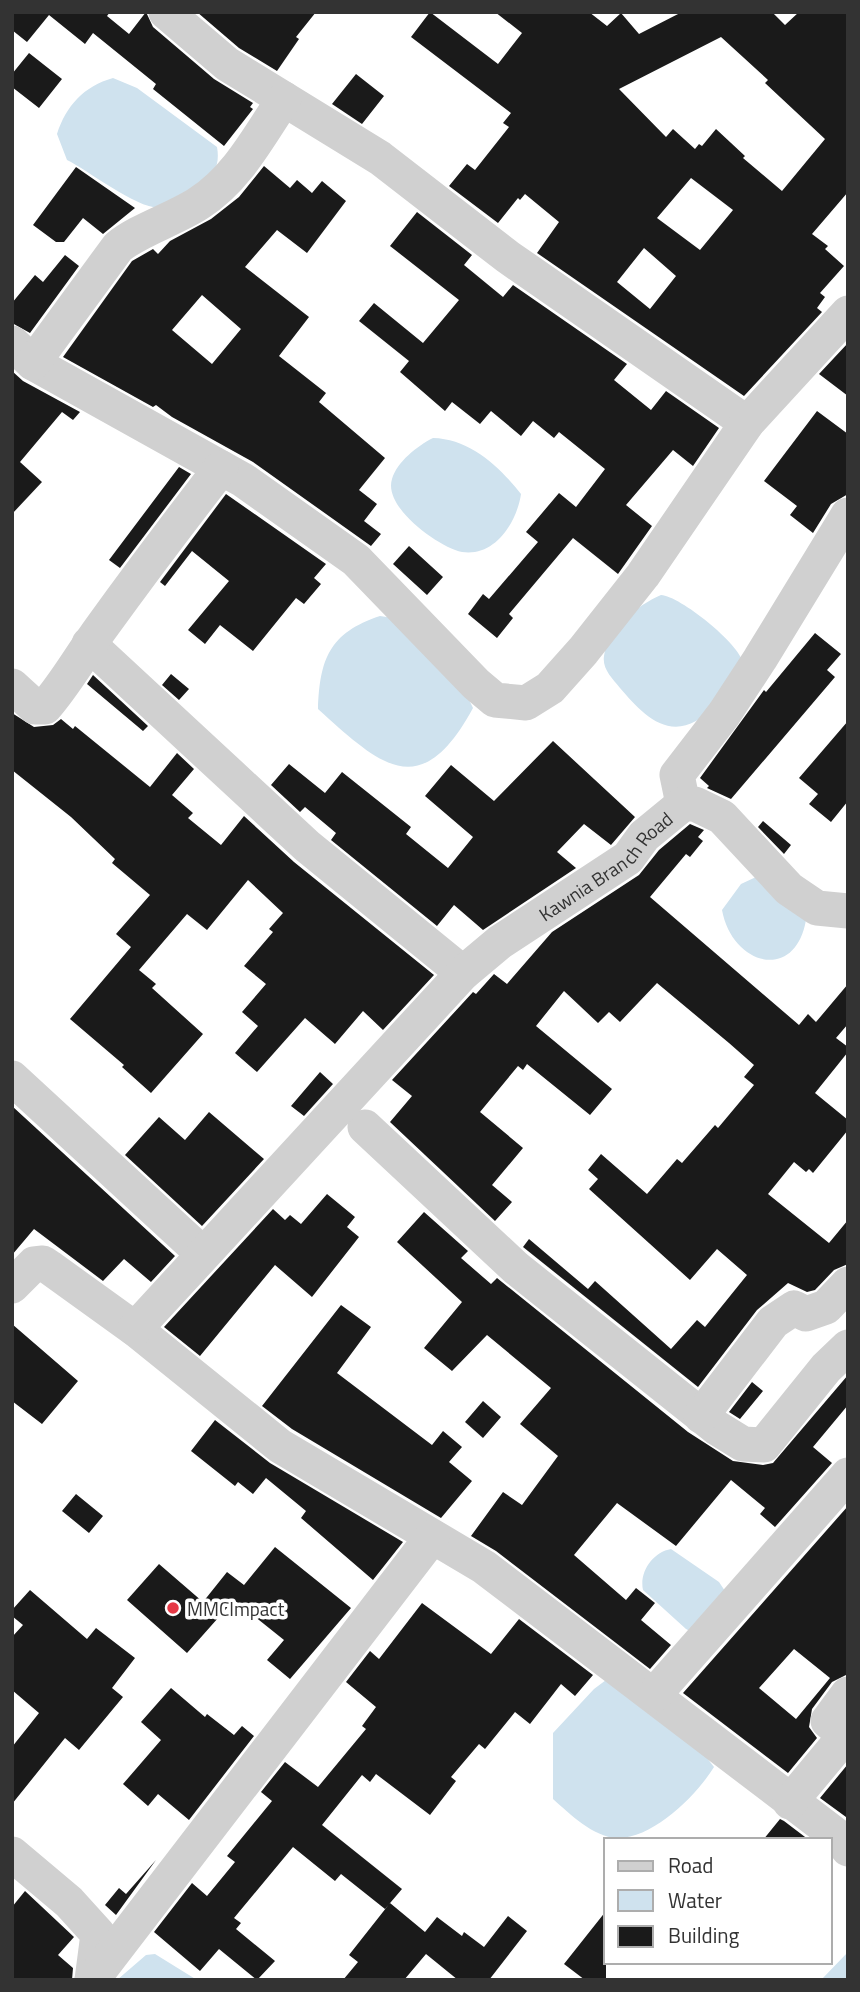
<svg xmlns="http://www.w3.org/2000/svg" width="860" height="1992" font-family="'Titillium Web',sans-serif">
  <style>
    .water { fill: #cfe2ee }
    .building { fill: #1a1a1a; fill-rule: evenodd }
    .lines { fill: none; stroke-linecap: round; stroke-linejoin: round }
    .minor { stroke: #d0d0d0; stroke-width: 35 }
    .poi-dot { fill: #e63946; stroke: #fff; stroke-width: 2.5 }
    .labels { text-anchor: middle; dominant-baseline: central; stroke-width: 7; stroke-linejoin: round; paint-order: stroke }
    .street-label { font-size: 19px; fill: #333; stroke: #fff }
    .poi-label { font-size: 19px; fill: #333; stroke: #fff; text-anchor: start }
  </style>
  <rect width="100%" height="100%" fill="#fff"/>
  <path class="water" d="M113,78L137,88L217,147C220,164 215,175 201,184C190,191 176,203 164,207C143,214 88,170 67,160L57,134C66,106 84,86 113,78Z
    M433,438C470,439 499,466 521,494C517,521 496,557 462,552C438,547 383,507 392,479C397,462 417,446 433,438Z
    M661,595C680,596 740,644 743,663C729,684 718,708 696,721C664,739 639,710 620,688C612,678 602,669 604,656C608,628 638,605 661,595Z
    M380,616L393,618L461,683L473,708C421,804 381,766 318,709C320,659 329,633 380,616Z
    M756,877L806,920C795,983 732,965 722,910L741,884Z
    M671,1549L719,1582L725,1591L698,1635L686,1629L643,1590C639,1572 653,1552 671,1549Z
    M610,1677L700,1749L714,1767C697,1795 653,1839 617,1838C593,1837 570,1814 553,1799V1733L594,1689Z
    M848,1952V1980H821Z
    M155,1954L197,1980H117L146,1955Z"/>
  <path class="building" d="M12,12H110L107,16L129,34L146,12L153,27L214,79L253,103L250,107L253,109L224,146L153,89L156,84L93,33L85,44L49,15L27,42L12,30Z
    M197,12H316L296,37L299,39L277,71L239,48Z
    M430,12L498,64L522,33L495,12H589L607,26L621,13L639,34L682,12H772L785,25L799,12H848V192L812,234L828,246L825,249L844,266L820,293L825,297L817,308L822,312L744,396L537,253L559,222L525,194L520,200L518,198L498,223L449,186L467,164L475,170L509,127L503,123L511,113L411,37ZM721,37L768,80L765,83L825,139L782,191L743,158L745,156L716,129L702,146L699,144L695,149L673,129L666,137L619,89ZM691,178L733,210L700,250L657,218ZM644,248L676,276L650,309L617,282Z
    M29,53L62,79L39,108L12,87V74Z
    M356,74L384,96L362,124L332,104Z
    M264,166L290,188L297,180L312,193L322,181L346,201L307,253L277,230L245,267L309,317L279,356L326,393L319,402L385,458L359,490L377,504L364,521L381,534L371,546L253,462L172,417L156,405L153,407L63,357L132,261L153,249L158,254L170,241L211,219L239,197ZM202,295L241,329L212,364L172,330Z
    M76,167L135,208L103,234L83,218L64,242H56L33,225Z
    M417,212L472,255L464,265L503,297L513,285L627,364L614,380L651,410L666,391L719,428L693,466L673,450L626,505L652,526L618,574L573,538L509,614L513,618L497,638L468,614L483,594L489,599L538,542L526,532L559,493L576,507L605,469L559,432L554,438L533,421L521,436L491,411L480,424L452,402L445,411L400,372L409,361L359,321L374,303L423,343L459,300L390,246Z
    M65,255L79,266L30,333L12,323V303L35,275L43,282Z
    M848,343V396L819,374Z
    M12,371L23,381L80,412L73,420L62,412L20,462L42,482L12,514Z
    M817,411L848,434V494L831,504L813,533L790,515L797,506L764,481Z
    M179,467L191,474L120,568L109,560Z
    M226,494L326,564L314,578L321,584L304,604L296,598L253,651L220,625L205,644L188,630L229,581L192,551L165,586L160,582Z
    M409,546L443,577L427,595L393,564Z
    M815,633L841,654L827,670L835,677L731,799L707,788L709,786L700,778L764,690L766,692Z
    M171,674L189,689L179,700L162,685Z
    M93,675L148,726L143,731L87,684Z
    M12,713L34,727L53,725L61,719L73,729L75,726L150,787L177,753L194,769L172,795L193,813L188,818L221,845L244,816L294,862L434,975L383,1030L363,1011L335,1044L305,1018L257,1072L235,1053L258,1026L242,1012L266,984L244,966L273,932L269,929L283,913L248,880L207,930L187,914L139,970L156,984L152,988L203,1034L151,1093L122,1067L124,1065L70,1019L131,947L116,934L150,895L112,863L115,859L71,817L12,770Z
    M848,721V801L831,822L809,804L818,794L799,778Z
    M553,741L635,817L611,845L584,824L557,852L576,868L483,930L454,905L437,926L331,840L336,833L305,807L300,812L271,785L289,764L325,793L342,772L411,827L406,834L448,868L473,837L425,796L451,765L494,801Z
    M763,821L791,845L784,854L758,827Z
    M690,824L704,830L698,837L703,841L690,857L686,854L650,897L799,1025L808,1014L816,1022L848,984V1024L836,1038L848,1047V1052L815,1093L848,1120V1130L813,1173L809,1169L806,1172L794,1162L768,1194L829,1243L848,1220V1264L834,1270L815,1290L807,1292L788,1283L757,1310L698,1387L523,1247L529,1239L588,1289L595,1281L671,1349L697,1320L705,1327L747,1275L717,1249L690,1280L589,1189L598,1179L588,1170L601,1154L647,1194L677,1159L682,1163L715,1125L718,1128L754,1085L744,1077L754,1065L729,1043L657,983L620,1022L609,1012L598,1023L564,991L536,1026L612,1089L590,1115L527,1064L523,1070L518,1066L480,1112L523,1148L492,1185L512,1202L495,1221L390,1122L412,1096L392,1080L473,992L476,994L494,974L507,984L552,932L639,875L659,850Z
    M320,1072L333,1084L304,1116L291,1106Z
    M12,1106L175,1256L151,1282L124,1259L103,1281L34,1229L12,1255Z
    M209,1112L264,1159L202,1226L125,1155L159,1117L185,1140Z
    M327,1194L355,1217L347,1227L359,1237L312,1297L275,1265L200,1356L164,1327L273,1209L285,1220L290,1215L301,1224Z
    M424,1212L468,1251L461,1258L491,1284L497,1278L688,1432L733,1461L763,1465L773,1463L848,1375V1405L813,1447L832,1463L775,1527L760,1514L765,1508L731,1480L676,1546L617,1503L574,1555L626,1600L636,1588L655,1603L641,1620L671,1645L650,1669L496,1551L471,1536L503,1492L522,1505L558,1456L520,1424L551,1388L487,1335L452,1371L424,1348L462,1302L397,1242Z
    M341,1305L371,1327L337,1373L432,1445L443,1431L462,1447L449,1462L472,1481L441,1518L292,1429L262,1406Z
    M12,1324L78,1381L42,1424L12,1401Z
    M752,1382L763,1391L740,1419L729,1412Z
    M483,1401L501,1417L483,1438L465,1422Z
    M215,1420L270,1463L403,1542L373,1580L301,1518L306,1511L266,1478L253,1494L238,1482L235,1486L191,1451Z
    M76,1494L103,1516L89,1533L62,1511Z
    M848,1506V1674L832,1682L812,1709L809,1727L817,1738L788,1773L683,1693ZM794,1649L830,1678L796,1719L759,1688Z
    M275,1547L351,1608L290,1679L267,1660L284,1640L234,1600L187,1653L127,1600L159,1564L203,1602L227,1572L244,1585Z
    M30,1590L87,1639L96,1628L135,1658L112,1688L123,1697L79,1750L65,1738L12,1804V1747L39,1713L12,1690V1637L23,1625L12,1616V1610Z
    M422,1603L491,1654L519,1619L593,1675L575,1696L561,1684L530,1724L515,1712L485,1749L479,1744L451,1777L456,1781L430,1815L376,1774L370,1782L362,1775L322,1825L402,1889L385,1909L341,1874L335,1881L293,1847L234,1918L241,1923L236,1929L275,1961L257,1980L219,1949L200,1971L154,1932L192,1883L207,1896L235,1862L227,1856L272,1801L261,1792L285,1762L318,1787L366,1729L362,1726L376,1707L346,1682L370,1651L379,1659Z
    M171,1688L205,1717L207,1714L234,1735L242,1726L254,1736L189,1820L158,1794L148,1806L123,1784L161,1740L141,1722Z
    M848,1764V1815L846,1817L820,1798Z
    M780,1819L784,1821L809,1840H763Z
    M156,1860L116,1915L105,1905L119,1888L126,1894Z
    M25,1891L74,1937L58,1955L73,1968L72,1980H12V1907Z
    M390,1903L425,1932L437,1917L462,1936L464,1932L484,1947L508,1916L527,1931L489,1980H458L426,1954L404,1980H343L358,1962L349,1955Z
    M606,1911V1980H585L564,1964Z"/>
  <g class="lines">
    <g class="minor">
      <path d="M166,12L227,64L380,158L508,257L747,423"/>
      <path d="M12,343L33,363L243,480L356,560L476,684L495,700L526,703L550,688L583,651L643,575L747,423L848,313"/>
      <path d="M33,363L118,247C138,230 175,219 199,203C237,179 259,136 284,99"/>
      <path d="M89,644L307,846L463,973"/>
      <path d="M12,686L35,707H45C66,683 82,654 101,628C140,574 180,521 221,468"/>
      <path d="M683,804L677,775L724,714L760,659L848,515"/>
      <path d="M12,1078L203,1254"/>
      <path d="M365,1127L516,1268L717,1428L743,1444L764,1445L826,1368L848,1347"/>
      <path d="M12,1286L34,1264L43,1263L49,1267L135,1329L280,1446L484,1567L841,1839L848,1849"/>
      <path id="s1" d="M135,1329L463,973L500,942L628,858L644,836L683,804H695L722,817L789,889L817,908L848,911"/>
      <path d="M701,1416L773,1322L794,1308L806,1314L826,1307L848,1284"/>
      <path d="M654,1695L848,1475"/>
      <path d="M790,1802L845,1736L828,1721L848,1694"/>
      <path d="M12,1854L69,1902L98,1934L92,1980"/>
      <path d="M92,1980L432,1537"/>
    </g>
  </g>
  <circle class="poi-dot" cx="173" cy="1608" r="7"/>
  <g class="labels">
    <g class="street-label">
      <text stroke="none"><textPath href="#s1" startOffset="663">Kawnia Branch Road</textPath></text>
    </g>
    <g class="poi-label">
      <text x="187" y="1608">MMCImpact</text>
    </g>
  </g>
  <rect width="860" height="1992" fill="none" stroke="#333333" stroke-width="28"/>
  <rect x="604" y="1838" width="228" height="126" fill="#ffffff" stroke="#adadad" stroke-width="2"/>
  <rect x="618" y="1861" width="35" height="10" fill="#d0d0d0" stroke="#adadad" stroke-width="2"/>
  <text x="668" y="1873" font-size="21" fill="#333333">Road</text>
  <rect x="618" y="1890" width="35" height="21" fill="#cfe2ee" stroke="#adadad" stroke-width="2"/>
  <text x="668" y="1908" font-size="21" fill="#333333">Water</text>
  <rect x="618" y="1926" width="35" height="21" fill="#1a1a1a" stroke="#adadad" stroke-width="2"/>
  <text x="668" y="1943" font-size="21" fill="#333333">Building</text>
</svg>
